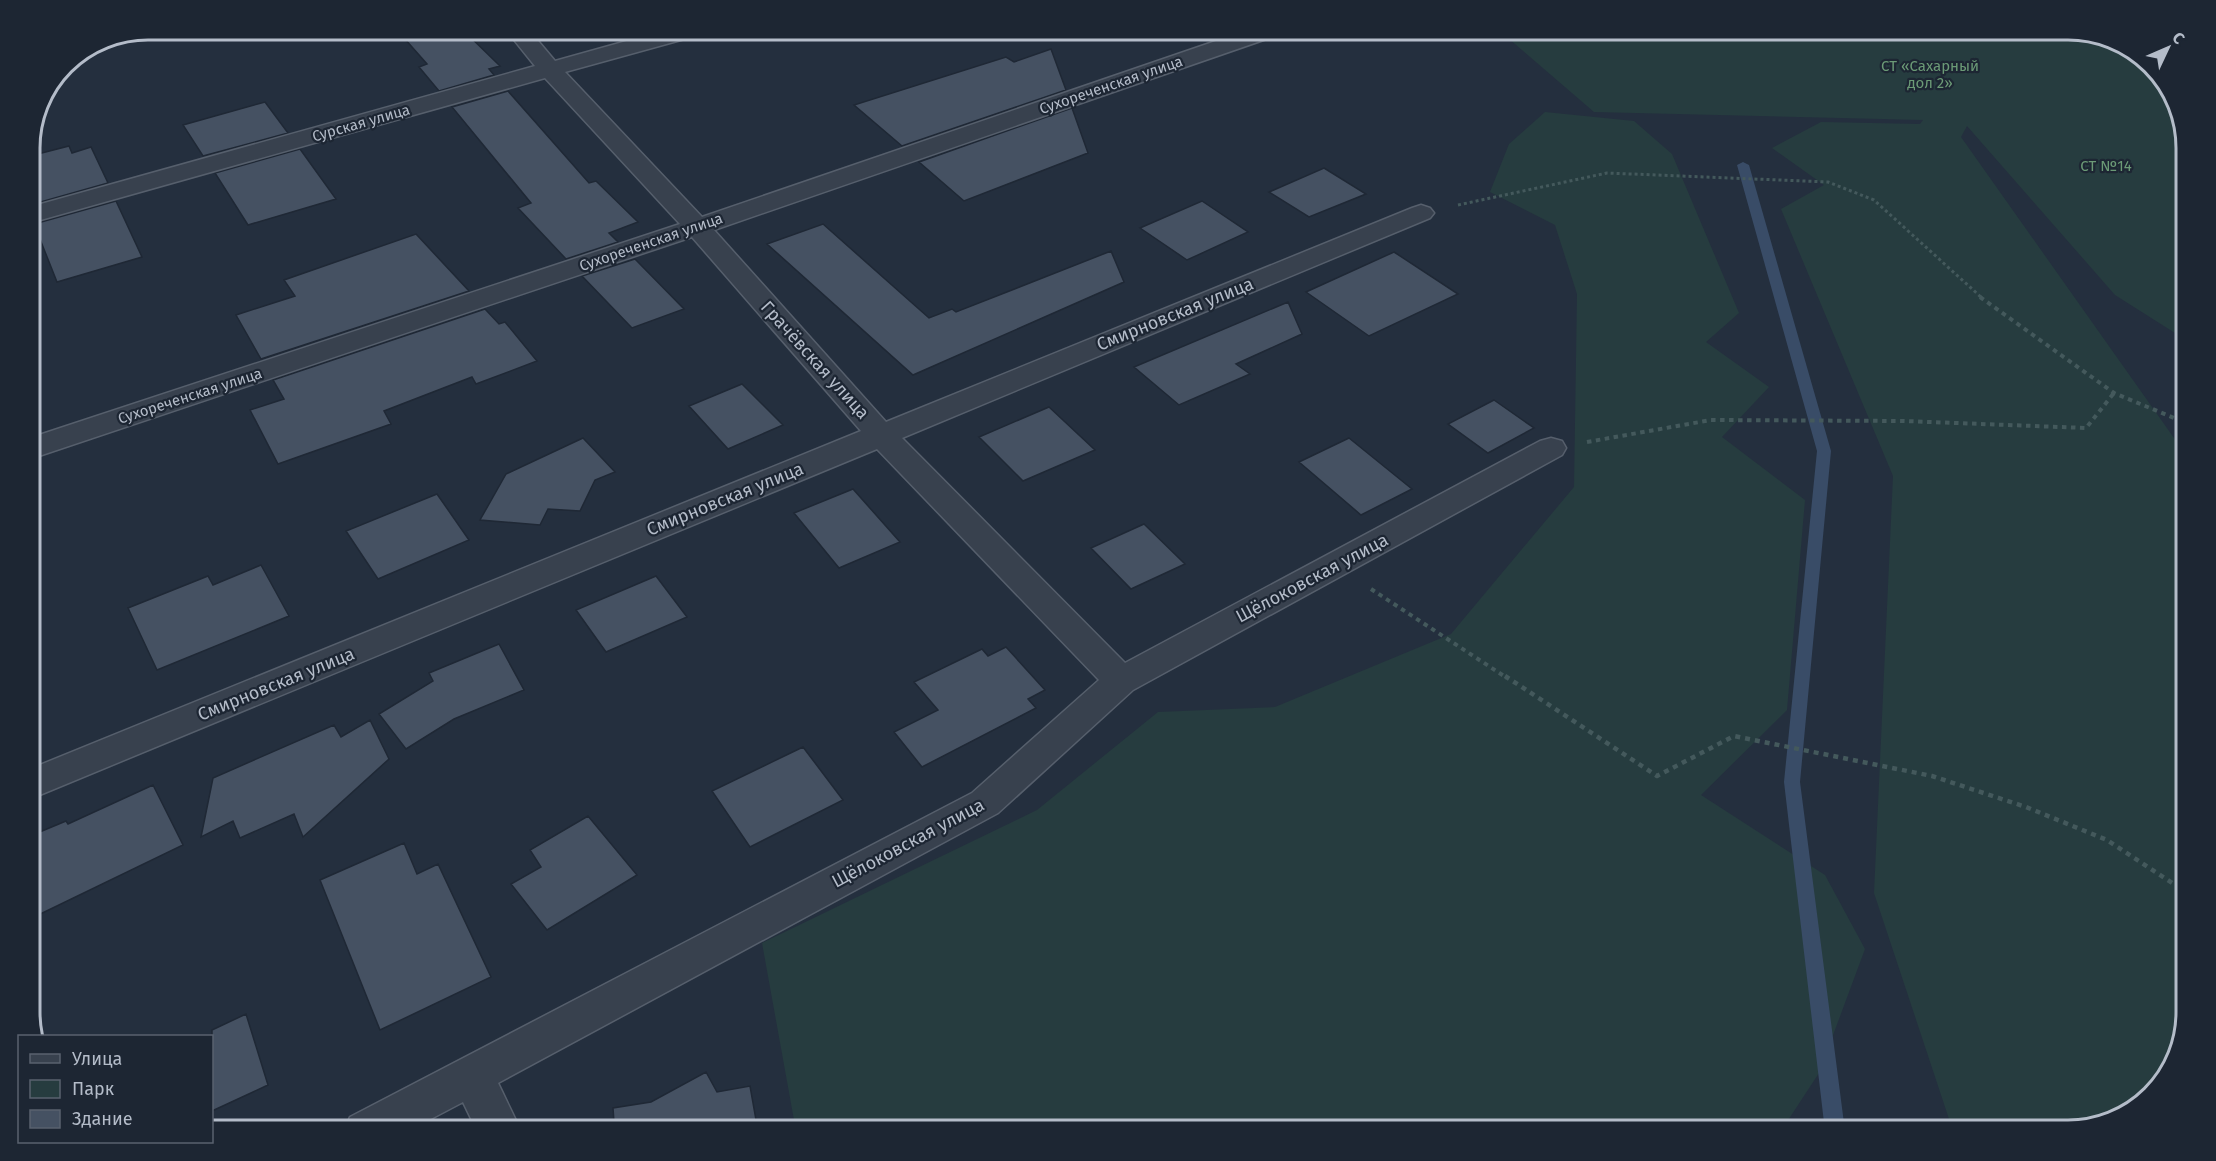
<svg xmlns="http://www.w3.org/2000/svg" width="2216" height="1161" font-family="'Fira Sans',sans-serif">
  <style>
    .green { fill: #263c3f }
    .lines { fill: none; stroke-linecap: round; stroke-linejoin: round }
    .stream { fill: #394c67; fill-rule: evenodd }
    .building { fill: #455162; stroke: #1f2835; stroke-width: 1.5 }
    .street-casing { stroke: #565f6c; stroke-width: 3 }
    .path-far2 { stroke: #44595c; stroke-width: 3; stroke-dasharray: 3 3; stroke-linecap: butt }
    .path-far1 { stroke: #44595c; stroke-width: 4; stroke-dasharray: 4.5 4.5; stroke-linecap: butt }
    .path { stroke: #44595c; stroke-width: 4.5; stroke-dasharray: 5 5; stroke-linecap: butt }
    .street { fill: #38414e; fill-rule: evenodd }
    .labels { text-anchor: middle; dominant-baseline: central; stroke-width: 4.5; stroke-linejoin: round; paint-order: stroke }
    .far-park-label { font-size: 15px; fill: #6b9a76; stroke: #1d2633 }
    .far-street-label { font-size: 15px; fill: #b4bcc9; stroke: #1d2633 }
    .street-label { font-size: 18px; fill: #b4bcc9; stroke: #1d2633 }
    .rim { fill: none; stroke: #b4bcc9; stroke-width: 3 }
  </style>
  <rect width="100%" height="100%" fill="#242f3e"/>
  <path class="green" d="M1503,30H2067L2120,42L2166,83L2186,141V340L2115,295L1967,126L1961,137L2186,455V1012L2174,1065L2127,1115L2068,1131H1953L1874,893L1893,476L1781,209L1824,185L1772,148L1821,122L1920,124L1923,120L1594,112L1500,31Z
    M1545,112L1634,121L1672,154L1739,313L1706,342L1769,387L1722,437L1805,500L1787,710L1701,795L1825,875L1865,949L1819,1073L1781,1131H796L762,943L1037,810L1158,712L1275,707L1451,634L1574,487L1577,294L1555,225L1490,192L1509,144Z"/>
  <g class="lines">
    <path class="stream" d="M1743,162L1749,165L1831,451L1800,782L1845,1131H1825L1784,782L1817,451L1737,165Z"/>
  </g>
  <path class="building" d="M397,30H463L500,66L489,69L494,75L439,91L419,67L427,64Z
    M1051,49L1066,90L902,146L854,105L1006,57L1014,62Z
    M508,91L589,183L596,181L638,222L609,233L618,242L566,259L518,208L531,203L452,107Z
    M265,102L288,133L203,156L183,125Z
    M1072,108L1088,153L964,201L919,162Z
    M69,146L72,153L91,147L108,183L30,205V156Z
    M300,149L336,199L248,225L215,173Z
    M1324,168L1366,194L1309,217L1269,192Z
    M116,201L142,257L57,282L34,224Z
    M1202,201L1248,232L1187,260L1140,228Z
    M823,224L929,318L952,309L956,312L1111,251L1124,282L913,375L767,244Z
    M416,234L469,291L261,359L236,315L295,296L284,280Z
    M1394,252L1458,294L1369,336L1306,292Z
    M635,259L684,309L632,328L582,276Z
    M1288,302L1302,334L1236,364L1250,374L1179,405L1134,367Z
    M485,309L499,324L505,322L537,361L476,384L472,377L384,411L391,424L278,464L250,410L284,399L273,380Z
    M742,384L783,425L728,449L689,406Z
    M1494,400L1534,428L1488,453L1448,424Z
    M1049,407L1095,450L1023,481L979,437Z
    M583,438L615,472L595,480L580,511L548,509L540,525L480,520L506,474Z
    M1349,438L1412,489L1361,515L1299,462Z
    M853,489L900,542L839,568L794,513Z
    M437,494L469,540L378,579L346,531Z
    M1144,524L1185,564L1131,589L1091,548Z
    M261,565L289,616L157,670L128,608L208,576L213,585Z
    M656,576L687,617L606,652L576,610Z
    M499,644L524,690L454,719L406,749L379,714L433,681L429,673Z
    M1006,647L1045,690L1028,699L1036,708L922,767L894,732L938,710L914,682L982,649L988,656Z
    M370,720L389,759L303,837L294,814L240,838L233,821L201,837L213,778L334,725L341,737Z
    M803,747L843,800L750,847L712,791Z
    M153,785L183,845L30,919V836L66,821L68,824Z
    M588,816L637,875L547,930L511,884L541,867L530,850Z
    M404,843L417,874L438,864L491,977L380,1030L320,880Z
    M246,1014L268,1085L212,1111V1030Z
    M706,1072L717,1092L750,1086L758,1131H598L614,1122L613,1108L651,1102Z"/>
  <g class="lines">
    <defs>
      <path id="street" d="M506,30H529L555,61L666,30H702L699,35L565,72L702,217L1248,30H1281L1278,35L714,230L886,422L1412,208L1421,205L1430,208L1434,213L1430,218L902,438L1125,663L1540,441L1551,438L1562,441L1566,448L1562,455L1133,690L998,813L498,1083L521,1131H477L463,1102L408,1131H344L350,1117L972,793L1099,680L877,449L30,799V769L861,431L692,237L30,459V438L680,224L545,78L30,223V207L535,66Z"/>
    </defs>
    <use href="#street" class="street-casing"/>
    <path class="path-far2" d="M1458,205L1607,173L1828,182L1874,200L1982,298"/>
    <path class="path-far1" d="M1980,297L2114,393L2186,423
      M1587,442L1711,420L1904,421L2086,428L2114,393
      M1371,589L1507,678"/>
    <path class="path" d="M1505,676L1657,776L1734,736L1932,776L2026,807L2107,840L2186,892"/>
    <use href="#street" class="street"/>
  </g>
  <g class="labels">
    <g class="far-park-label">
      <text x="1930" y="66">СТ «Сахарный<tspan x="1930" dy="17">дол 2»</tspan></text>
      <text x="2106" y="166">СТ №14</text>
    </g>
    <g class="far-street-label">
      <text transform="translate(1111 85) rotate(-19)">Сухореченская улица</text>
      <text transform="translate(361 123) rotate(-16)">Сурская улица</text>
      <text transform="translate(651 242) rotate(-19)">Сухореченская улица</text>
      <text transform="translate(190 396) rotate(-18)">Сухореченская улица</text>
    </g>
    <g class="street-label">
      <text transform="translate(1175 314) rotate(-22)">Смирновская улица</text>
      <text transform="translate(815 360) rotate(48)">Грачёвская улица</text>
      <text transform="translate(725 499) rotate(-22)">Смирновская улица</text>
      <text transform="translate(1312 578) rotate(-28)">Щёлоковская улица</text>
      <text transform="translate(276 684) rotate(-22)">Смирновская улица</text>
      <text transform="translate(908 843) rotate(-28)">Щёлоковская улица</text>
    </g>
  </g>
  <path d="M0 0H2216V1161H0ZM148 40H2068A108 108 0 0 1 2176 148V1012A108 108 0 0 1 2068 1120H148A108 108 0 0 1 40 1012V148A108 108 0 0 1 148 40Z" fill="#1d2633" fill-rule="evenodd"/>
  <path class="rim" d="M148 40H2068A108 108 0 0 1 2176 148V1012A108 108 0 0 1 2068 1120H148A108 108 0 0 1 40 1012V148A108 108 0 0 1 148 40Z"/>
  <rect x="18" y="1035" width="195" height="108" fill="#1d2633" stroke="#59626f" stroke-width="1.5"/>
  <rect x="30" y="1054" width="30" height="9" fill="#38414e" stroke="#59626f" stroke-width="1.5"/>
  <text x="72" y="1065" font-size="18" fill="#b4bcc9">Улица</text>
  <rect x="30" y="1080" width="30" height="18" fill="#263c3f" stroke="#59626f" stroke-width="1.5"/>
  <text x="72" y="1095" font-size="18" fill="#b4bcc9">Парк</text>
  <rect x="30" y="1110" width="30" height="18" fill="#455162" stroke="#59626f" stroke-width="1.5"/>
  <text x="72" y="1125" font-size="18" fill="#b4bcc9">Здание</text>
  <g transform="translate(2168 48) rotate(46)" stroke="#1d2633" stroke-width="4.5" paint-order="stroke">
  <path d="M0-4.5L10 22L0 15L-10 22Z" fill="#b4bcc9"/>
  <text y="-9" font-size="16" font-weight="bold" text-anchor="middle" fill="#b4bcc9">С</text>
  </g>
</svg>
